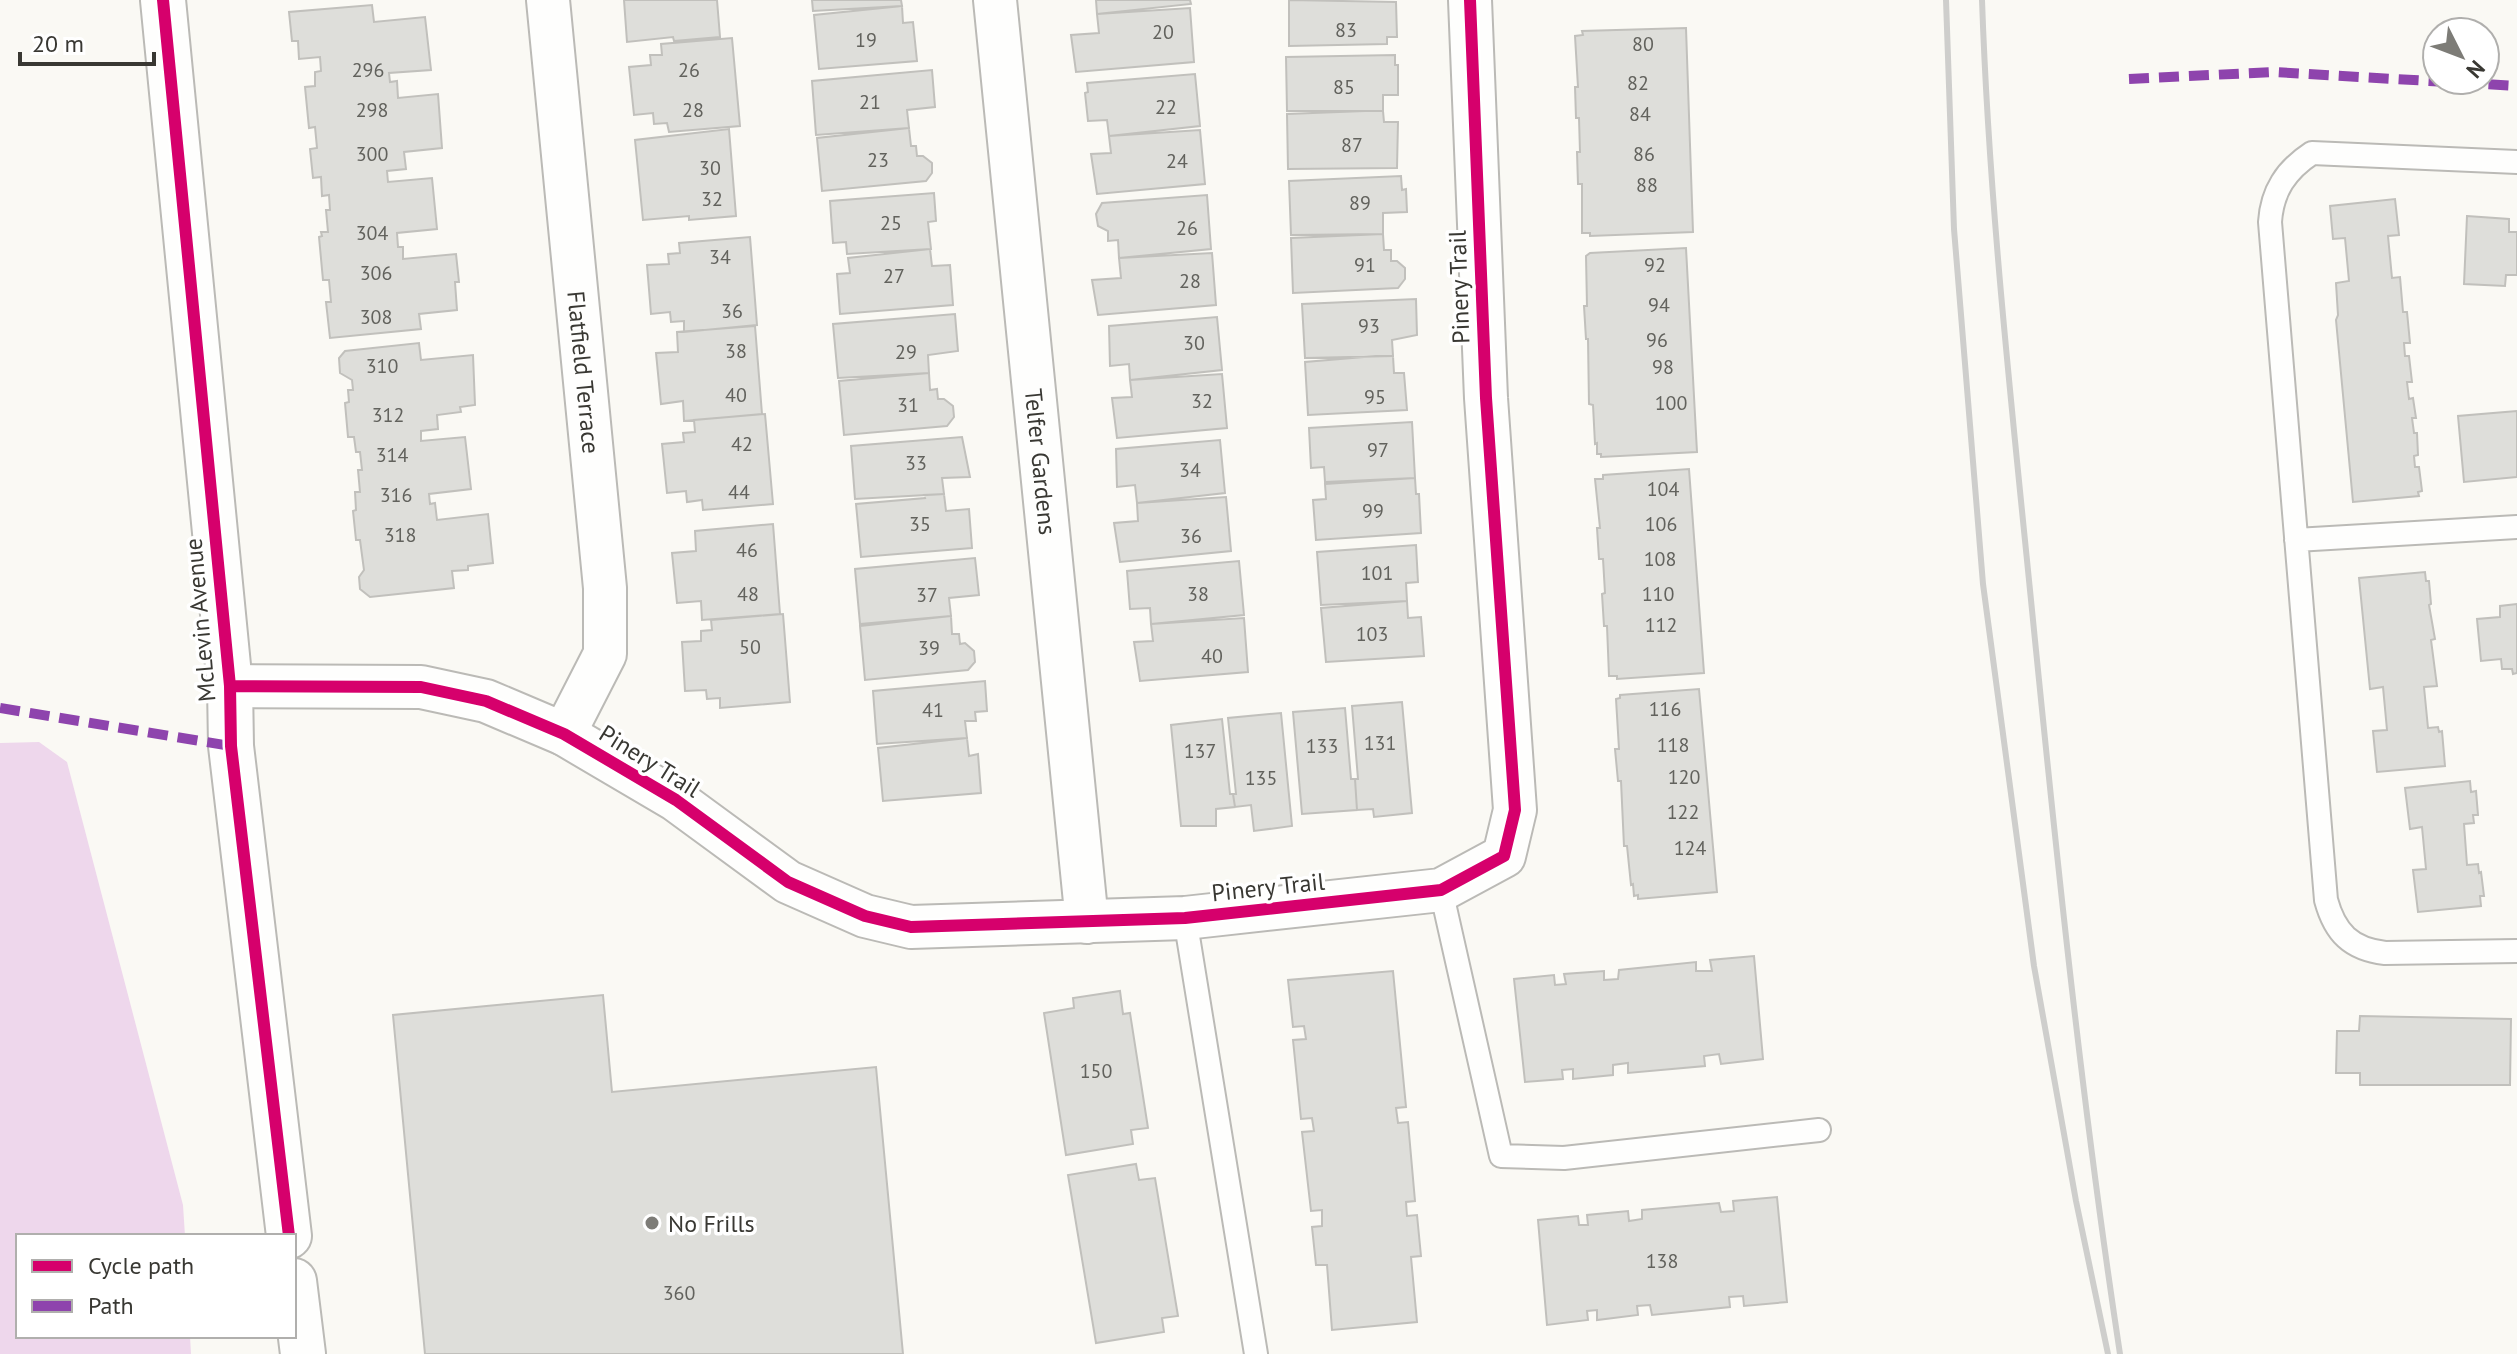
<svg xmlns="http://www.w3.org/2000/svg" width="2517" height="1354" font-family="'PT Sans',sans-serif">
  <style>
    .forest { fill: #eed7ec }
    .building { fill: #dededa; stroke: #c1c0bc; stroke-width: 2 }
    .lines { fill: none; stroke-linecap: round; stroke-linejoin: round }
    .lane-casing { stroke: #bbbab6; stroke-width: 26 }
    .street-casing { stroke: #bbbab6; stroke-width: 46 }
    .secondary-casing { stroke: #bbbab6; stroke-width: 48 }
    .lane { stroke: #fefefd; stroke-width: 22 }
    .street { stroke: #fefefd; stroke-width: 42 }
    .secondary { stroke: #fefefd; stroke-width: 44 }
    .rail { stroke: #cececc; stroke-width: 6 }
    .quiet { stroke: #8e44ad; stroke-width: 10; stroke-dasharray: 20 10; stroke-linecap: butt }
    .cycleway-casing { stroke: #fff; stroke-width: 17 }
    .cycleway { stroke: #d6006c; stroke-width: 12 }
    .poi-dot { fill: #7d7c77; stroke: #fff; stroke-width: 3 }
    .labels { text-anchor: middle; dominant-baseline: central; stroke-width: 7; stroke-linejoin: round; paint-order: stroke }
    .number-label { font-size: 20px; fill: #62625d }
    .street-label { font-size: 24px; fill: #393833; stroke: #fff }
    .poi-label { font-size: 24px; fill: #393833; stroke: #fff; text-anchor: start }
  </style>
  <rect width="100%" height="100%" fill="#faf9f4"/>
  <path class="forest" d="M39,742L67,762L183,1205L185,1236H18V1336H190L191,1354H0V743Z"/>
  <path class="building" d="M624,0H717L720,37L674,41L673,37L627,42Z
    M901,0L902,6L813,11L812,0Z
    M1096,0H1190L1191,4L1097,14Z
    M1289,0L1396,2L1397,37H1387V44L1289,46Z
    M372,5L374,22L425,17L431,70L389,73L390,82L397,81L398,98L438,94L442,148L404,152L406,169L387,171L388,182L432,178L437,229L397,233L398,247H403V259L456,254L459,282H455L457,310L419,314L421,329L330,338L326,302H331L329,280H323L319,237L322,236L321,232H328L326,210H330L329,195L322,196L321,177L313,178L310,149L317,148L315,127L309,128L305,87L315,86V72L321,71L320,57L299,59L298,41H292L289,12Z
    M902,6L903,23L913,22L917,61L819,69L814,15Z
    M1190,8L1194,62L1076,72L1071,35L1099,33L1097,14Z
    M1686,28L1693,232L1590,236V233H1582V184H1578L1577,152H1580L1579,118H1576L1575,87H1578L1575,36L1583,35L1582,31Z
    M732,38L740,126L669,132L667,123L654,124L653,113L634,115L629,67L651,65L650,55H662L661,44Z
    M1395,55V65H1398V95H1383V111H1287L1286,57Z
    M932,70L935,107L907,110L909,128L816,135L812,81Z
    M1195,74L1200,126L1109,136L1107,120L1088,121L1085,93L1088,92L1087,83Z
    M1365,111H1383L1384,122H1398L1397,168L1288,169L1287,114Z
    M909,128L911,146H916L917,156H923L932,163V173L926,181L822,191L817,138Z
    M729,129L736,216L689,220V216L643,220L635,140Z
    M1200,130L1205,184L1097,194L1091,154L1111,153L1109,136Z
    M1401,176L1402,190L1406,189L1407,212L1383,213V234L1291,235L1289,181Z
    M934,193L936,221L928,222L931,249L847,254L846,242L833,243L830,201Z
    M1207,195L1211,249L1119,258L1118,240L1108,241V231L1098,226L1096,214L1102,203Z
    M2395,199L2399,235L2388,236L2392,278L2400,277L2403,312H2407L2410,343H2404L2405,356H2409L2412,382H2407L2409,399L2413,398L2416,418H2412L2414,433H2417L2418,455L2414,456L2415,467H2419L2422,491L2418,492L2419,496L2353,502L2336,320L2338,315L2336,283L2349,281L2345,238L2333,239L2330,206Z
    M2467,216L2509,219V232H2517V275H2506L2505,286L2464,284Z
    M1383,234L1384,250H1391V261H1397L1405,268V279L1398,288L1293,293L1291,238Z
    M750,237L757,325L684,332V321L671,322L670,312L651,314L647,265L669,264L668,254L680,253L679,243Z
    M1686,248L1697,452L1601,457V454H1597V443L1595,444L1593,405L1589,404L1588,339H1586L1584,306H1587L1586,256L1590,253Z
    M930,249L932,266L950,265L953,305L840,314L837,274L850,273L848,258Z
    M1212,253L1216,305L1098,315L1092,280L1121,278L1119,258Z
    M1416,299L1417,335L1392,340L1393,356L1305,358L1302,304Z
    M955,314L958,351L928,355L929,373L838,378L833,324Z
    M1217,317L1222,370L1130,380L1129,364L1110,366L1109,326Z
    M755,326L762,414L684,421L683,401L661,404L656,353L678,352L677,332Z
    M419,343L421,360L473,355L475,405L460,407L461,412L437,415L438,429L421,431V441L465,437L471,489L429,494L430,504L435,503L437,520L488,514L493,563L468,566V570L452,571L454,588L370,597L360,589L359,577L364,570L360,540H356L353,511L356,510L355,492H360L358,470H362L360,452H356L354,437H348L345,403L349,402L348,390H353L352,380L340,373L339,358L345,351Z
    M1376,356H1393L1394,373H1404L1407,410L1308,415L1305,362Z
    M929,373L930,390L937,389L938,399H944L953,406L954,417L947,426L844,435L839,381Z
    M1222,374L1227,428L1117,438L1112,398L1132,397L1130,380Z
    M2517,411V477L2464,482L2458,416Z
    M765,414L773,504L703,510L702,500L687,502L686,491L667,493L662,444L684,442L683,433L695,432L694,420Z
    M1412,422L1415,478L1325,482L1324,467L1311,468L1309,428Z
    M962,437L970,477L942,478L944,494L855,499L851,446Z
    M1220,440L1225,493L1137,503L1135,485L1117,487L1116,449Z
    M1689,469L1704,673L1617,679V676H1609L1607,626H1604L1602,594L1605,593L1603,559H1599L1597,528H1600L1595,479H1603V475Z
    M1415,478L1416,494H1419L1421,533L1316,540L1313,500L1326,499L1325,484Z
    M944,494L946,511L969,509L972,548L861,557L856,504L925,498L924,495Z
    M1226,497L1231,551L1120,562L1114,523L1138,521L1137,503Z
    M773,524L780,614L702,620L701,601L677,603L672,553L696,551L695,531Z
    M1416,545L1418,582L1406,583L1407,601L1321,605L1317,552Z
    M975,558L979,595L949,598L951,616L860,624L855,569Z
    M1239,561L1244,615L1151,624L1150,608L1130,609L1127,571Z
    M2425,572L2426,581H2429L2431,604L2429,605L2435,639L2431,640L2437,686L2424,687L2428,728L2438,727L2439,732L2442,731L2445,766L2377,772L2373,731L2387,730L2383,687L2370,689L2359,578Z
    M1407,601L1408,618L1421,617L1424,656L1326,662L1321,608Z
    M2517,604V673L2513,674L2512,669H2502L2501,659L2481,661L2477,619L2500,617V606Z
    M783,614L790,702L720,708V698L707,699L706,690L685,691L682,642L701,641V631L712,630L711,620Z
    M951,616L952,634H959L960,644L965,643L974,651L975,662L968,670L865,680L860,626Z
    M1244,618L1248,672L1140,681L1134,642L1153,641L1151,624Z
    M985,681L987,711L975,712L976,721H965L967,738L877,744L873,691Z
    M1699,689L1717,892L1638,899V895L1634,896L1633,884L1631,885L1627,846H1624L1621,781H1618L1615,749H1619L1616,699L1620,698V695Z
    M1402,702L1412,813L1374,817L1373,809L1357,810L1355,779H1358L1352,706Z
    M1345,708L1351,779H1355L1357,810L1302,814L1293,712Z
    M1281,713L1292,826L1254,831L1251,805L1235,807L1233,794H1236L1228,718Z
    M1222,719L1230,794H1233L1235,807L1216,809V826H1181L1171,725Z
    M967,738L969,756L978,754L981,793L883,801L878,748Z
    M2470,781L2471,792L2476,791L2478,815H2473L2474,823L2464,824L2467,865L2478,864L2479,873L2481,872L2484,896H2480L2481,906L2418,912L2413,870L2426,869L2422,827L2410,829L2405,788Z
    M1754,956L1763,1059L1721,1064L1719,1054L1704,1056L1705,1066L1628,1073V1063L1613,1065V1075L1573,1079V1069L1562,1070L1563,1079L1525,1082L1514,979L1554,975L1555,985L1566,984L1564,974L1604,971V980L1618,979L1619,970L1696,962V971H1712L1710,960Z
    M1393,971L1406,1107L1396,1108L1398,1123L1408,1122L1415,1201L1406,1202L1407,1216L1417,1215L1421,1256L1411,1257L1417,1322L1332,1330L1327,1265H1316L1312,1227L1322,1226V1210L1311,1211L1302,1132L1314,1131L1312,1118L1301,1119L1293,1040L1306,1039L1304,1026L1293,1027L1288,980Z
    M1120,991L1123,1014L1130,1013L1148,1128L1131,1130L1133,1144L1066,1155L1044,1013L1074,1008L1073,998Z
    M603,995L612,1092L876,1067L903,1354H425L393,1015Z
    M2360,1016L2511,1019L2510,1085H2360V1073H2336L2337,1031H2359Z
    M1136,1164L1139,1180L1155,1178L1178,1316L1162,1318L1164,1332L1096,1343L1068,1175Z
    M1777,1197L1787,1302L1744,1306L1743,1296L1729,1297L1730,1307L1652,1315L1650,1305L1637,1306L1638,1315L1597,1320V1310L1587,1311L1588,1320L1547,1325L1538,1220L1578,1216L1579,1225H1588L1587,1215L1628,1211L1629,1221L1642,1219V1210L1719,1203L1721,1212L1734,1211L1733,1201Z"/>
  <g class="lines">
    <defs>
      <path id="lane" d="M2517,162L2312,153C2286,170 2272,191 2270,222L2326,900C2335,933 2351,949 2385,953L2517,951
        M2296,540L2517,527
        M1441,890L1501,1156L1564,1158L1819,1130
        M1185,918L1256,1354"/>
      <g id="street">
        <path id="s1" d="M548,0L605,588V654L564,734"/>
        <path id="s2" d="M995,0L1087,922"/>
        <path d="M230,686L421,687L486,701L564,734L676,800L788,882L865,916L911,927L1185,918L1441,890L1504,856L1515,810L1486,398L1470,0"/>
      </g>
      <path id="secondary" d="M163,0L230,686L231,746L289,1236
        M294,1281L303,1354"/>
    </defs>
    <use href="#lane" class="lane-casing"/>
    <use href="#street" class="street-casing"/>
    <use href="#secondary" class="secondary-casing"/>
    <use href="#lane" class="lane"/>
    <use href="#street" class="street"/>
    <use href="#secondary" class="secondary"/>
    <path class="rail" d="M1946,0L1954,229L1983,584L2034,966L2076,1201L2108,1354
      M1982,0C1989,201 2011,400 2031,600C2056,852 2082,1104 2120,1354"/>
    <path class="quiet" d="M2129,79L2273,72L2517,86
      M0,708L231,746"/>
    <defs>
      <path id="cycleway" d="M163,0L230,686L231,746L289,1236
        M230,686L421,687L486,701L564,734L676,800L788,882L865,916L911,927L1185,918L1441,890L1504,856L1515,810L1486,398L1470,0"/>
    </defs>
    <use href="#cycleway" class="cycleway-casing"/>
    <use href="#cycleway" class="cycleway"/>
  </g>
  <circle class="poi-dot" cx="652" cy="1223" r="8"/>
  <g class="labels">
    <g class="number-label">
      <text x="1346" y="30">83</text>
      <text x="1163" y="32">20</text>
      <text x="866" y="40">19</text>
      <text x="1643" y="44">80</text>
      <text x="368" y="70">296</text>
      <text x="689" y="70">26</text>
      <text x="1638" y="83">82</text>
      <text x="1344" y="87">85</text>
      <text x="870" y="102">21</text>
      <text x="1166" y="107">22</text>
      <text x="372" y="110">298</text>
      <text x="693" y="110">28</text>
      <text x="1640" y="114">84</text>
      <text x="1352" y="145">87</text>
      <text x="372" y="154">300</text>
      <text x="1644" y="154">86</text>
      <text x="878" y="160">23</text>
      <text x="1177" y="161">24</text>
      <text x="710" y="168">30</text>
      <text x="1647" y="185">88</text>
      <text x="712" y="199">32</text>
      <text x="1360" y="203">89</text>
      <text x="891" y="223">25</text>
      <text x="1187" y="228">26</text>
      <text x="372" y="233">304</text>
      <text x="720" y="257">34</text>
      <text x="1365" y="265">91</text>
      <text x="1655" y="265">92</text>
      <text x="376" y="273">306</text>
      <text x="894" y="276">27</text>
      <text x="1190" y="281">28</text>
      <text x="1659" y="305">94</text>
      <text x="732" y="311">36</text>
      <text x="376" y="317">308</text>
      <text x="1369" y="326">93</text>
      <text x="1657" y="340">96</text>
      <text x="1194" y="343">30</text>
      <text x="736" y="351">38</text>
      <text x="906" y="352">29</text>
      <text x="382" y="366">310</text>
      <text x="1663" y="367">98</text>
      <text x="736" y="395">40</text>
      <text x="1375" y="397">95</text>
      <text x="1202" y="401">32</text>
      <text x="1671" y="403">100</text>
      <text x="908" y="405">31</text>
      <text x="388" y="415">312</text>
      <text x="742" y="444">42</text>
      <text x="1378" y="450">97</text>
      <text x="392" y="455">314</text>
      <text x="916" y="463">33</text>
      <text x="1190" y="470">34</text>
      <text x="1663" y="489">104</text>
      <text x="739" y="492">44</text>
      <text x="396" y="495">316</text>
      <text x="1373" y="511">99</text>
      <text x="920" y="524">35</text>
      <text x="1661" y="524">106</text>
      <text x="400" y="535">318</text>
      <text x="1191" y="536">36</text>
      <text x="747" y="550">46</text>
      <text x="1660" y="559">108</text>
      <text x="1377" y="573">101</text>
      <text x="748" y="594">48</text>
      <text x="1198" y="594">38</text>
      <text x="1658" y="594">110</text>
      <text x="927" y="595">37</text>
      <text x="1661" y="625">112</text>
      <text x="1372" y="634">103</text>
      <text x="750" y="647">50</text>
      <text x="929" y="648">39</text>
      <text x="1212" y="656">40</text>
      <text x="1665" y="709">116</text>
      <text x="933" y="710">41</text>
      <text x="1380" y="743">131</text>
      <text x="1673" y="745">118</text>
      <text x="1322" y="746">133</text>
      <text x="1200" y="751">137</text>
      <text x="1684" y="777">120</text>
      <text x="1261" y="778">135</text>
      <text x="1683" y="812">122</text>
      <text x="1690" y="848">124</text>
      <text x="1096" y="1071">150</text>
      <text x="1662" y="1261">138</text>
      <text x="679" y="1293">360</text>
    </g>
    <g class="street-label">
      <text transform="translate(1459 287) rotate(-92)">Pinery Trail</text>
      <text stroke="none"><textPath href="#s1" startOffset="374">Flatfield Terrace</textPath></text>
      <text stroke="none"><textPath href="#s2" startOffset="464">Telfer Gardens</textPath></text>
      <text transform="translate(200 620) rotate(-95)">McLevin Avenue</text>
      <text transform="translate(650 761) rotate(32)">Pinery Trail</text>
      <text transform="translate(1268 887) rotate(-6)">Pinery Trail</text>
    </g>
    <g class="poi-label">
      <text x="668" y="1223">No Frills</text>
    </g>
  </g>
  <rect x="16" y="1234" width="280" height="104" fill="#ffffff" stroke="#b0afad" stroke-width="2"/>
  <rect x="32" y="1260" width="40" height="12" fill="#d6006c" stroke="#b0afad" stroke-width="2"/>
  <text x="88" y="1274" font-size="24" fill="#393833">Cycle path</text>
  <rect x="32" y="1300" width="40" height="12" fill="#8e44ad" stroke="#b0afad" stroke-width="2"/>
  <text x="88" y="1314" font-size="24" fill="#393833">Path</text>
  <g transform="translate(2461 56) rotate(132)"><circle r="38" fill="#ffffff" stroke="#b0afad" stroke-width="2"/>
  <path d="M0-6L14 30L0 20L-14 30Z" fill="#7d7c77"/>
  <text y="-12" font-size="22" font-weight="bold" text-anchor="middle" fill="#393833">N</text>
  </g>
  <path d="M20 52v12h134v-12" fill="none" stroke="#393833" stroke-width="4"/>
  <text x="32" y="52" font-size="24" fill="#393833" stroke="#ffffff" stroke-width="6" paint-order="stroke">20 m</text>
</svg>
